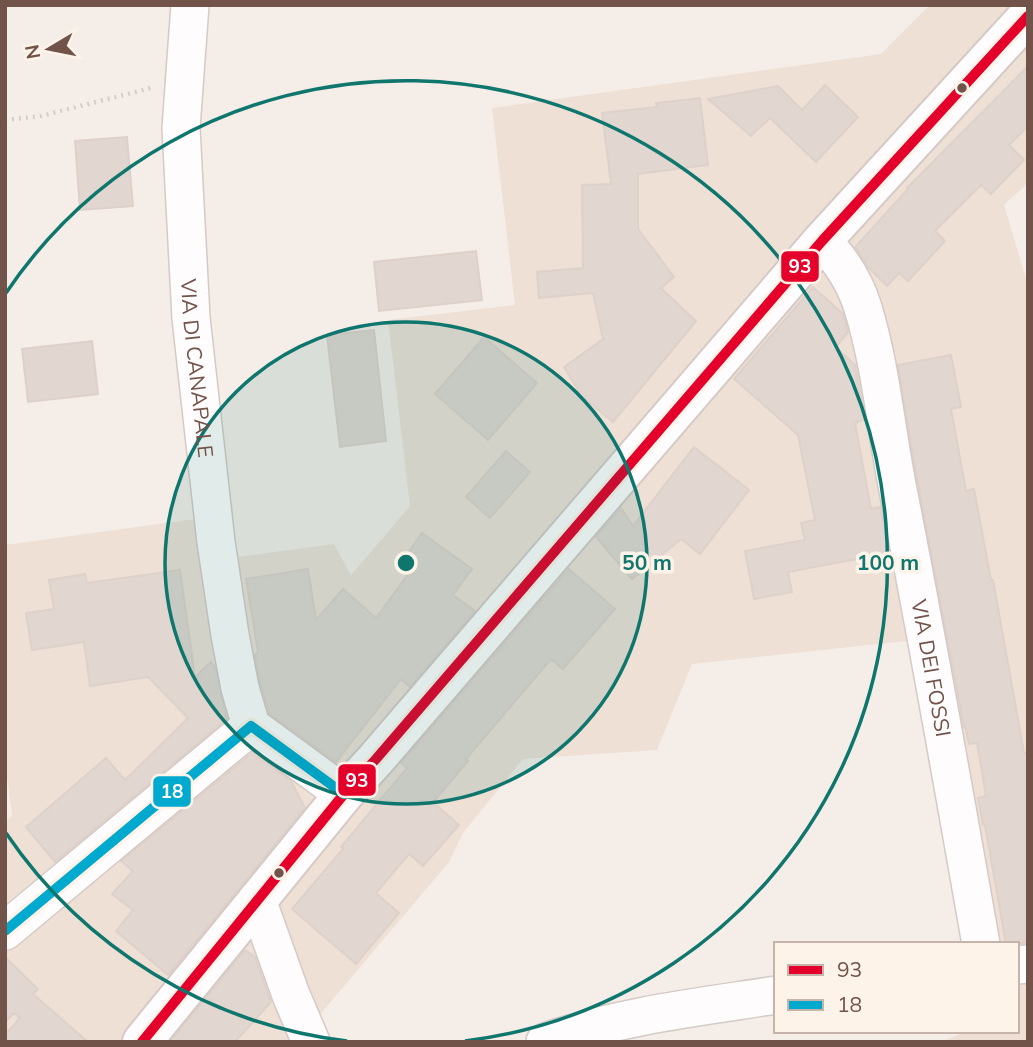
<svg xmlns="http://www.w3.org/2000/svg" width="1033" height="1047" font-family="Mulish,sans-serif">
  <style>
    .residential { fill: #eee0d5 }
    .building { fill: #e1d6d0; stroke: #ded1ca; stroke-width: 2 }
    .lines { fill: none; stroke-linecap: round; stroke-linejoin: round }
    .minor-casing { stroke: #d4cac6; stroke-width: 40 }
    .tertiary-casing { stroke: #d4cac6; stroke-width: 42 }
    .path { stroke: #d6cdca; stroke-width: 4.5; stroke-dasharray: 2 5; stroke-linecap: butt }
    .minor { stroke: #fefcfc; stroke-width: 37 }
    .tertiary { stroke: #fefcfc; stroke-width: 38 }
    .bus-1-casing { stroke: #fef3e8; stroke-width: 16 }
    .bus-2-casing { stroke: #fef3e8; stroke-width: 16 }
    .bus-1 { stroke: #e4002b; stroke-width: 10 }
    .bus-2 { stroke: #00a9ce; stroke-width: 10 }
    .ring { fill: none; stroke: #0f766e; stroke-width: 3.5 }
    .bus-dot { fill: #72534a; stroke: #fef3e8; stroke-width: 2.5 }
    .labels { text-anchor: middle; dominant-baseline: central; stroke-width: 7; stroke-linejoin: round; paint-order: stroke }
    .street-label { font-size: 21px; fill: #72534a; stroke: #fef3e8 }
    .centre { fill: #0f766e; stroke: #fef3e8; stroke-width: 3.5 }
    .ring-label { font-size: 21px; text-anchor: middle; font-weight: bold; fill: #0f766e; stroke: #fef3e8; stroke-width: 7; stroke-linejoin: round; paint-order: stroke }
    .line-badge { stroke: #fef3e8; stroke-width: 2.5 }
    .badge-label { font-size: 19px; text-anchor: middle; font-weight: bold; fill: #fff }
  </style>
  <rect width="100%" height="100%" fill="#f5eee8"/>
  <path class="residential" d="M930,5H1028V183L1004,205L1028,285V1042H941L967,1031H1017V944H968L916,640L692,664L657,750L523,759L463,833L449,862L317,1018L328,1042H5V823L12,815L5,762V545L224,515L230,558L334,544L351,575L410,506L388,320L515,305L492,108L881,54Z"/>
  <path class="building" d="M1028,66V126L1009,145L1024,160L991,194L981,185L935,231L945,241L908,281L899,273L887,286L869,268L855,247L908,189L907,188Z
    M825,85L858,117L816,162L770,118L751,136L708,99L778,86L802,110Z
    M700,98L708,165L638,174V229L674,277L661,288L696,321L613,422L582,396L564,367L603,339L593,293L539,298L537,272L583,268L582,185L611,184L602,113L657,107L656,103Z
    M127,137L133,206L80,210L75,141Z
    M476,251L482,300L379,311L374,262Z
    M813,287L843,314L848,332L836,347L855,365L865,419L855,423L871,509L880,507L889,553L788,572L792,592L754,599L745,551L805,540L801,523L815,520L798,435L734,379Z
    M374,330L386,441L340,447L327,335Z
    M484,337L537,383L488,440L435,394Z
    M92,341L98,394L28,402L22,349Z
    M951,355L961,407L951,409L966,491L974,489L991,580H993L1024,753H1028V943L1006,944L985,825H983L978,798L986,796L977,743L969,744L965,726L964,727L914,463L898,365Z
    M694,447L749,490L700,554L681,539L632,579L596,537L621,508L633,526Z
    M506,451L530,472L490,518L466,497Z
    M422,533L472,569L453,595L475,611L410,687L401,679L336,762L269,713L260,683L255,655L258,652L246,579L308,569L316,620L343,589L376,618L409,573L399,566Z
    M569,569L615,609L563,669L551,659L466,759L468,761L433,802L459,825L423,866L409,854L376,893L399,913L356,964L292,909L343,849L341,847L407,768L401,763Z
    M180,570L195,677L211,662L215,667L227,719L55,862L26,827L106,758L125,780L188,718L148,677L90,686L84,642L32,650L26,613L54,609L49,580L85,574L87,583Z
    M252,753L291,781L305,808L168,975L116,931L133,910L112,894L133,871L121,861Z
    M245,950L255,957L271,1002L235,1042H170Z
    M5,957L38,989L33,994L88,1042H5V1035L20,1018L14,1013L5,1022Z"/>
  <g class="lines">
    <defs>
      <g id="minor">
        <path id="s1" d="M190,5L181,128L191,318L216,542L230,635L240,688L251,726"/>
        <path id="s2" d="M822,241C841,260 855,282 863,308C881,367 886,429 898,490C928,641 954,792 981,944"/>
        <path d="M257,900L291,995L311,1042"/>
        <path d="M5,931L251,726L344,794"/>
        <path d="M1017,965L1028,964"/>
        <path d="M545,1042C619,1016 699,1007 776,995"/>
      </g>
      <path id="tertiary" d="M142,1042L344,794L376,759L822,241L1028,16"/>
    </defs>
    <use href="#minor" class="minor-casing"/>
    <use href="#tertiary" class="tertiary-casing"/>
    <path class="path" d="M5,120L41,116L151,88"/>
    <use href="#minor" class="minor"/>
    <use href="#tertiary" class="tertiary"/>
    <defs>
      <path id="bus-1" d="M142,1042L344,794L376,759L822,241L1028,16"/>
      <path id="bus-2" d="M5,931L251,726L344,794"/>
    </defs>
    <use href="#bus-1" class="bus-1-casing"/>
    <use href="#bus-2" class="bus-2-casing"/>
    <use href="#bus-1" class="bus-1"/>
    <use href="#bus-2" class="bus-2"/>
  </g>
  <circle cx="406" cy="563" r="241" fill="#0f766e" fill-opacity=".12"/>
  <g class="ring">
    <circle cx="406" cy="563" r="241"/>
    <path d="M347 1041A482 482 0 0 1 6 833M6 293A482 482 0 1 1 465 1041"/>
  </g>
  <g class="bus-dot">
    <circle cx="962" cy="88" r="6"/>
    <circle cx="279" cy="873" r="6"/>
  </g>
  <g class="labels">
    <g class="street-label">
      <text stroke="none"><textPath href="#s1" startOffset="364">VIA DI CANAPALE</textPath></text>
      <text stroke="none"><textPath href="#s2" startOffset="446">VIA DEI FOSSI</textPath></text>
    </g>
  </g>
  <circle cx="406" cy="563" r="10" class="centre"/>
  <g class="ring-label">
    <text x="647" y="570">50 m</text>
    <text x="888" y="570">100 m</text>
  </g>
  <g class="line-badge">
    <rect x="780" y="250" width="40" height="33" rx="7" fill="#e4002b"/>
    <rect x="337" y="763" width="40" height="34" rx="7" fill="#e4002b"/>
    <rect x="152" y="775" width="40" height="33" rx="7" fill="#00a9ce"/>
  </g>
  <g class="badge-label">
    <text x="800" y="273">93</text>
    <text x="357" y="787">93</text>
    <text x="172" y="798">18</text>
  </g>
  <rect width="1033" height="1047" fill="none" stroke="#72534a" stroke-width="14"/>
  <rect x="774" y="942" width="245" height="91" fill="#fef3e8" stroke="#c6b3a9" stroke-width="2"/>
  <rect x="788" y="965" width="35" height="10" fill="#e4002b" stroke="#c6b3a9" stroke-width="2"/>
  <text x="837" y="977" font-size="21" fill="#72534a">93</text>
  <rect x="788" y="1000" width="35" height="10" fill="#00a9ce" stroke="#c6b3a9" stroke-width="2"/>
  <text x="837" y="1012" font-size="21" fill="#72534a">18</text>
  <g transform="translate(49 49) rotate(260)" stroke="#fef3e8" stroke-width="5" paint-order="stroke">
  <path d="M0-5L12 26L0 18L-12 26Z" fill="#72534a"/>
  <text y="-10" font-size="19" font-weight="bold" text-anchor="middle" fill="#72534a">N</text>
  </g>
</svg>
